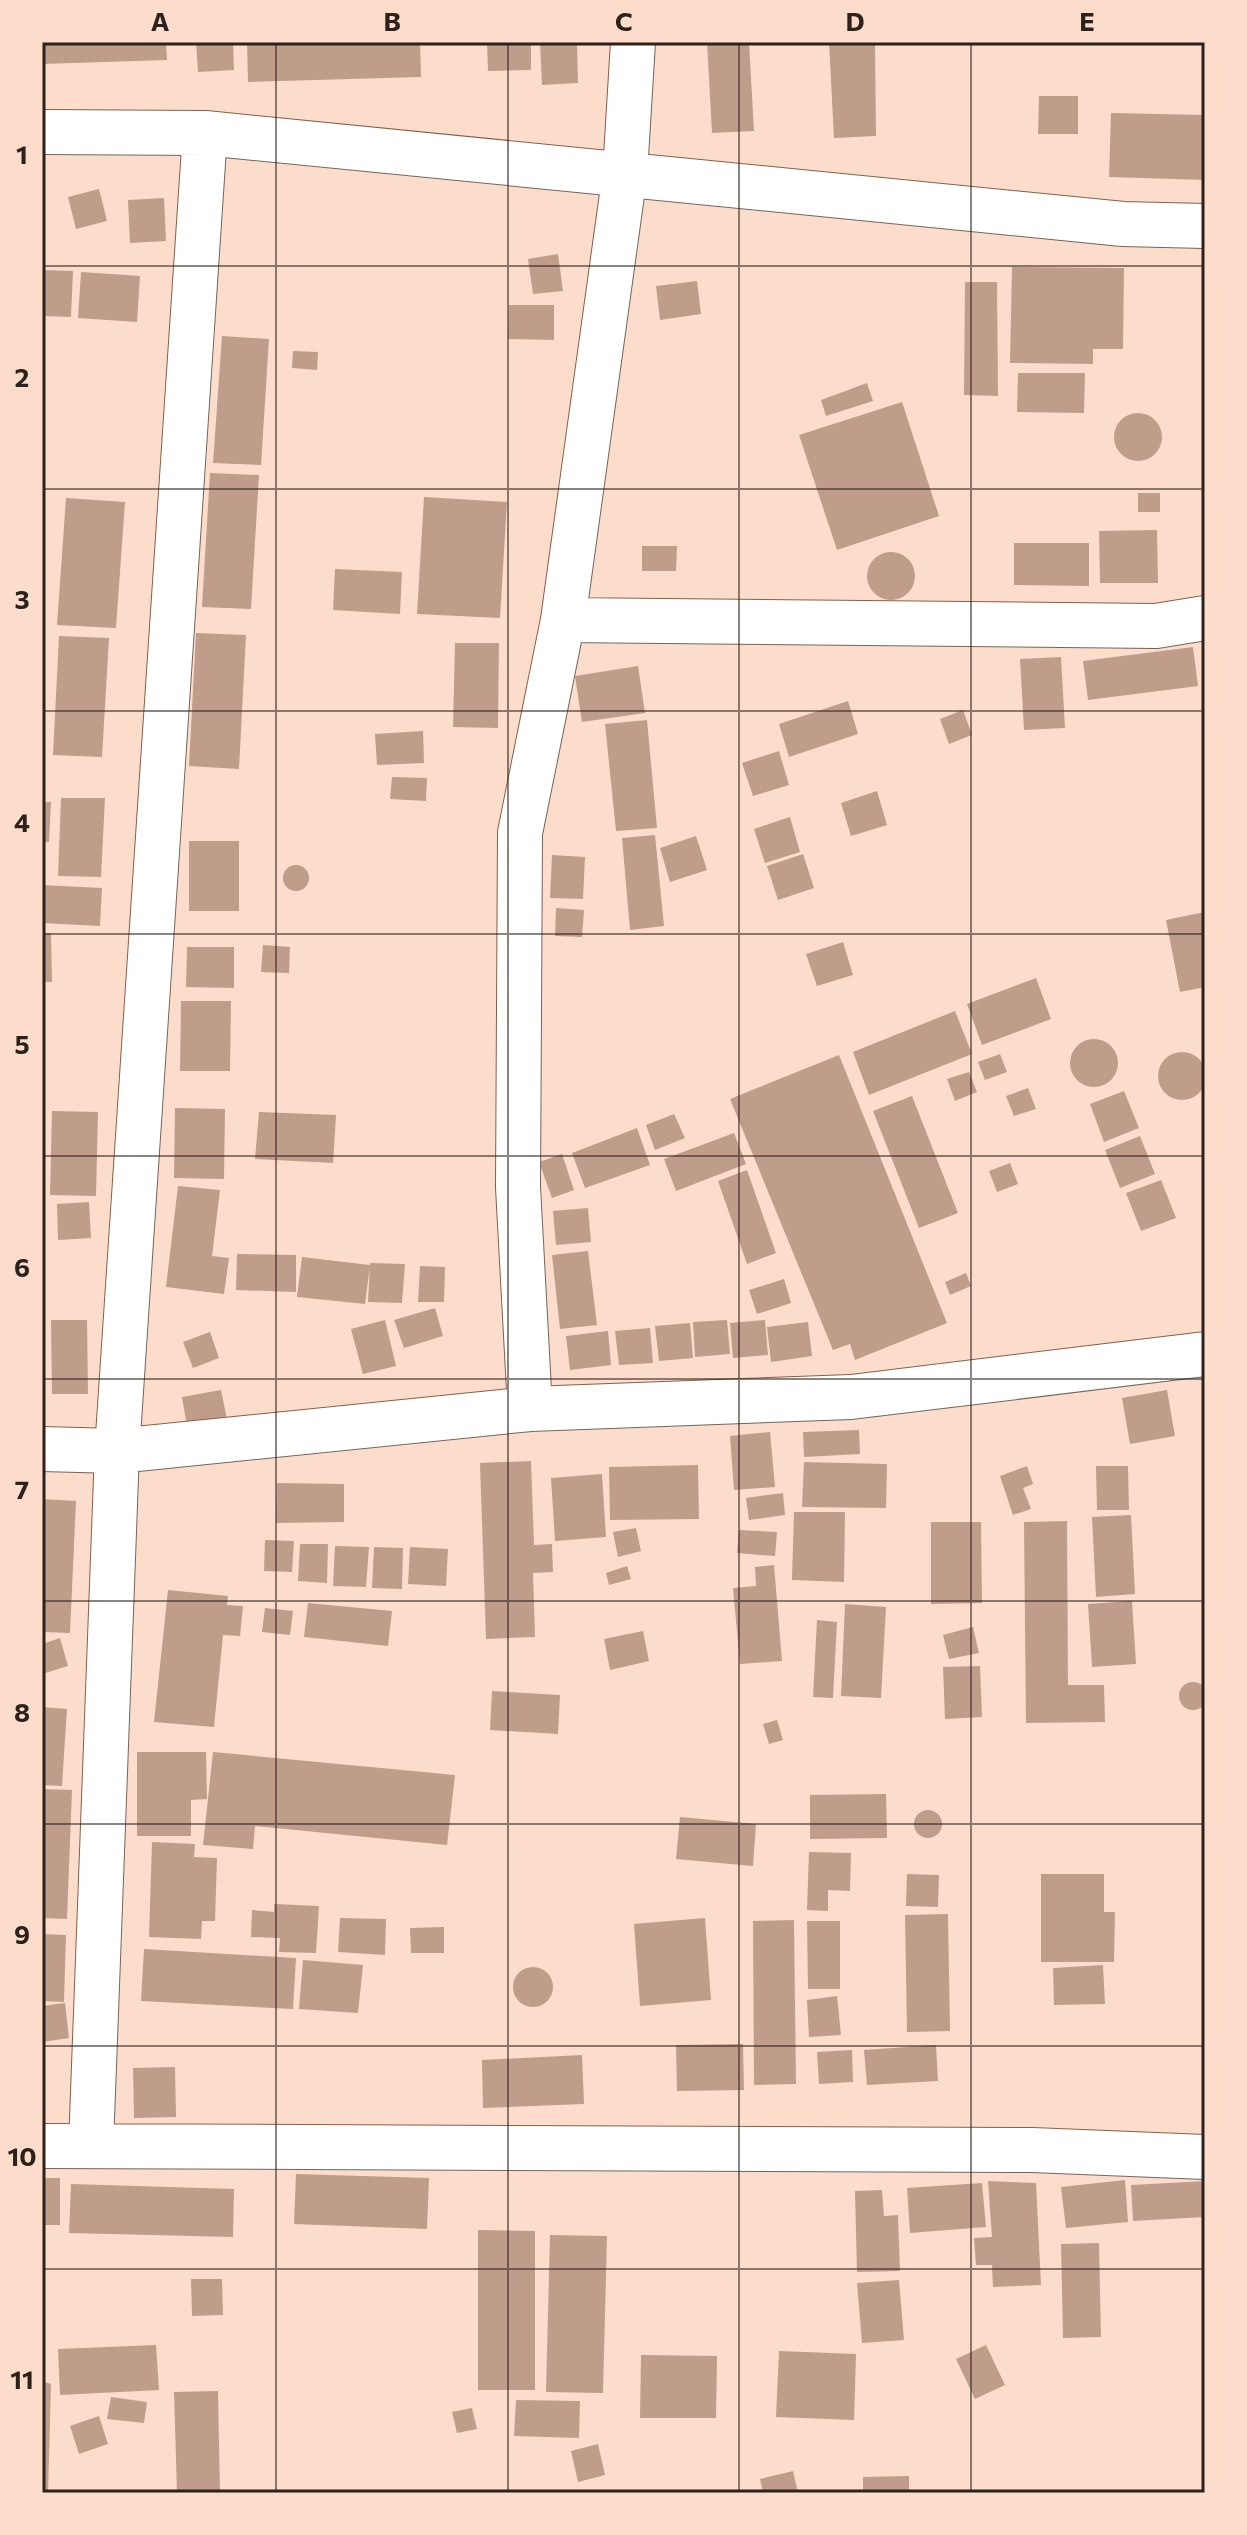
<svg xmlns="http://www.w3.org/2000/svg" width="1247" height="2535" font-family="Commissioner,sans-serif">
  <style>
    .building { fill: #c09c8a }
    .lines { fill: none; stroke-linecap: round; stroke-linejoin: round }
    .minor-casing { stroke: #7d6253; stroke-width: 46 }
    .minor { stroke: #fff; stroke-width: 44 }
    .grid { fill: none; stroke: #2c211b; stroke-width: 2; stroke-opacity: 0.55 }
    .neatline { fill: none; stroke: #2c211b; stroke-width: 3 }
    .grid-label { font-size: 26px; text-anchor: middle; font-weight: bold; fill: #2c211b }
  </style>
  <rect width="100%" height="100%" fill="#fcddcc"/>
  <path class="building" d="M42,42H166L167,60L42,64Z
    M196,42H233L234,70L198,72Z
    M247,42H420L421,77L248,82Z
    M487,42H531V70L488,71Z
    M540,42H577L578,83L542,85Z
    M707,42H749L754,131L712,133Z
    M829,42H875L876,136L834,138Z
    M1039,96H1078V134H1038Z
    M1111,113L1205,115V180L1109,177Z
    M99,189L107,221L76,229L68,197Z
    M164,198L166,241L130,243L128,200Z
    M558,254L563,291L533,294L528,259Z
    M1012,267L1124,268L1123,349H1093V364L1010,363Z
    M42,270L73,271L71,317L42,316Z
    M81,272L140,276L137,322L78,318Z
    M697,281L701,314L660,320L656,286Z
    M965,282H997L998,396L964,395Z
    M509,305H554V340L508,339Z
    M222,336L269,339L261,465L213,463Z
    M293,351L318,352L317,370L292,368Z
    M1018,373H1085L1084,413L1017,412Z
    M867,383L873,401L826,416L821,400Z
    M902,402L939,516L837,550L799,435Z
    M1114 437a24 24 0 1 1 48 0a24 24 0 1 1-48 0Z
    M210,473L259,475L251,609L202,607Z
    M1138,493H1160V512H1138Z
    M424,497L507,502L500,618L417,614Z
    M66,498L125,502L116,628L57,625Z
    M1157,530L1158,583H1100L1099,531Z
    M1014,543H1089V586L1014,585Z
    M642,546H677L676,571H642Z
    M867 576a24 24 0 1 1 48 0a24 24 0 1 1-48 0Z
    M335,569L402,572L400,614L333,610Z
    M196,633L246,635L239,769L189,766Z
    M59,636L109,638L102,757L53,755Z
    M455,643H499L498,728L453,727Z
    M1193,647L1198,686L1088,700L1083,661Z
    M1061,657L1065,728L1024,730L1020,659Z
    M638,666L645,713L582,722L575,676Z
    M848,701L858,734L789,757L779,724Z
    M963,710L972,735L949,744L940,719Z
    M647,720L657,828L616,831L605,724Z
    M423,731L424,763L377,765L375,734Z
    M779,751L789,785L753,796L742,763Z
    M392,777L427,778L426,801L390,799Z
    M877,791L887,825L851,836L841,803Z
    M61,798H105L101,877L58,876Z
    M42,802H51L49,842H42Z
    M790,817L800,852L765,863L754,829Z
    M655,835L664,926L630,930L622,838Z
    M696,836L707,870L670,882L660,848Z
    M189,841H239V911H189Z
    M803,854L814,888L778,900L767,866Z
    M552,855L585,857L583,899L550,898Z
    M283 878a13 13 0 1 1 26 0a13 13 0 1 1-26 0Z
    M42,885L102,888L100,926L42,923Z
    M556,908L584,910L582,937L555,936Z
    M1205,912V987L1180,992L1166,920Z
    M51,933L52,982H42V934Z
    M843,942L853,975L817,986L806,954Z
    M263,945L290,947L289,973L261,972Z
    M187,947H234V988L186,987Z
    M1036,978L1051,1019L982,1045L967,1004Z
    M181,1001H231L230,1071H180Z
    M955,1011L972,1054L869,1095L853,1052Z
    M1070 1063a24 24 0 1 1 48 0a24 24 0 1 1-48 0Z
    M1158 1076a24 24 0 1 1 48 0a24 24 0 1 1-48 0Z
    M1000,1054L1007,1072L985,1080L978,1062Z
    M839,1055L947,1323L855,1360L850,1344L833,1350L730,1099Z
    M969,1072L977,1092L955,1101L947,1079Z
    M1028,1088L1036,1109L1014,1116L1006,1096Z
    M1124,1091L1139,1128L1104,1142L1090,1104Z
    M912,1096L958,1213L919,1228L873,1111Z
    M175,1108L225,1109L224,1179L174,1178Z
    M52,1111L98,1112L96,1196L50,1195Z
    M259,1112L336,1115L333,1163L255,1159Z
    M674,1114L685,1138L655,1150L646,1125Z
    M637,1128L650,1165L585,1188L572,1153Z
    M734,1133L746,1164L676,1191L664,1159Z
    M1140,1136L1155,1174L1120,1188L1105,1150Z
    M562,1154L574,1190L552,1198L539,1162Z
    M1010,1163L1018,1184L997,1192L989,1171Z
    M747,1170L776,1253L747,1264L718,1181Z
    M1161,1180L1176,1218L1141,1231L1126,1193Z
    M178,1186L220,1190L212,1256L229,1258L224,1294L166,1287Z
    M89,1202L91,1238L58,1240L57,1204Z
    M588,1208L591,1242L556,1245L553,1211Z
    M588,1251L597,1325L560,1329L552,1255Z
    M237,1254L296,1255V1292L236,1290Z
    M302,1257L370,1265L365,1304L297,1297Z
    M370,1263L405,1264L402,1303L368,1302Z
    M420,1266L445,1267L444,1302H418Z
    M966,1273L971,1286L950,1295L945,1282Z
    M784,1279L791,1303L757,1314L749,1290Z
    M435,1308L443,1336L404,1348L394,1320Z
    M51,1320H87L88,1394H52Z
    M385,1320L396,1366L363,1374L351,1329Z
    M727,1320L730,1354L695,1357L693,1322Z
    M765,1320L768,1355L733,1358L730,1323Z
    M808,1322L812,1356L771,1362L767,1327Z
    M690,1323L693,1358L659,1361L655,1326Z
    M650,1328L653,1363L619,1365L615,1331Z
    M608,1331L611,1365L570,1370L566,1336Z
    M210,1332L219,1358L193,1368L183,1342Z
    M221,1390L227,1419L187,1426L182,1397Z
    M1167,1390L1175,1436L1130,1444L1122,1398Z
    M859,1430L860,1454L804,1457L803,1432Z
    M770,1432L775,1487L734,1490L730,1436Z
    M531,1461L534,1545L552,1544L553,1572L533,1573L535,1637L486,1639L480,1463Z
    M804,1462L887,1464L886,1508L802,1507Z
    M698,1465L699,1519L610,1520L609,1467Z
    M1027,1466L1033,1484L1023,1488L1031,1509L1013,1515L1000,1476Z
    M1096,1466H1128L1129,1510H1097Z
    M602,1474L606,1537L555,1541L551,1478Z
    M277,1483L344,1484V1522L276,1523Z
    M783,1493L785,1515L749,1520L746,1498Z
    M42,1499L76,1501L70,1633L42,1632Z
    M794,1512H845L844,1582L792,1580Z
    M1131,1515L1135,1594L1096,1597L1092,1517Z
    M1067,1521L1068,1685H1104L1105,1722L1026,1723L1024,1522Z
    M931,1522H981L982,1603L931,1604Z
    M636,1528L641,1551L618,1557L613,1532Z
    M739,1530L777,1532L775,1556L737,1553Z
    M265,1540L294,1541L292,1572L264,1571Z
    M300,1544H328L327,1583L298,1581Z
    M335,1546L369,1547L366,1587L333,1586Z
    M374,1547L403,1548L402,1589L372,1588Z
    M410,1547L448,1549L446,1586L408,1584Z
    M774,1565L782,1661L740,1664L733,1588L756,1586L755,1567Z
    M627,1566L631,1579L609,1585L606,1573Z
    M168,1590L228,1596L227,1605L243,1606L240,1636L223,1635L214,1727L154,1722Z
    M1132,1601L1136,1664L1092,1667L1088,1604Z
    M308,1603L392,1611L388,1646L304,1637Z
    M845,1604L886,1607L881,1698L841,1696Z
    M265,1608L293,1611L290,1635L262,1632Z
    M817,1620L837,1622L833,1698L813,1697Z
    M973,1627L979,1653L949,1659L943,1635Z
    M643,1631L649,1661L610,1670L604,1639Z
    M60,1638L68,1666L42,1674V1644Z
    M980,1666L982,1717L945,1719L943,1667Z
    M1179 1696a14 14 0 1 1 28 0a14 14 0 1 1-28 0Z
    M492,1691L560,1695L558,1734L490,1730Z
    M42,1707L67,1709L62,1786L42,1785Z
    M777,1720L783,1740L769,1744L763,1724Z
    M137,1752H206L207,1799L191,1800V1836H137Z
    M213,1752L455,1775L447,1845L255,1826L253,1849L203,1845Z
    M42,1789L72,1790L67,1919L42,1918Z
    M886,1794L887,1838L810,1839V1795Z
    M914 1824a14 14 0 1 1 28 0a14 14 0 1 1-28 0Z
    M680,1817L756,1824L753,1866L676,1859Z
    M152,1842L195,1844L194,1857L217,1858L215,1921H202L201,1939L149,1937Z
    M809,1852L851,1853L850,1891L828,1890V1911L807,1910Z
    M907,1874L939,1875L938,1907L906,1906Z
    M1041,1874H1104V1912H1115L1114,1962H1041Z
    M274,1904L319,1906L316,1953L279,1952L280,1938L251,1937L252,1910L274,1912Z
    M948,1914L950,2031L907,2032L905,1915Z
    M340,1918L386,1919L385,1955L338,1952Z
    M705,1918L711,2000L640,2006L634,1924Z
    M794,1920L796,2084L754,2085L753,1921Z
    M807,1921H840V1989H808Z
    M444,1927V1953H411L410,1928Z
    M42,1934L66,1935L64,2002L42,2001Z
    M144,1949L296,1958L293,2009L141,2001Z
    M303,1960L363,1965L358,2013L299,2009Z
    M1103,1965L1105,2004L1054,2005L1053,1968Z
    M513 1987a20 20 0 1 1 40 0a20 20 0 1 1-40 0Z
    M837,1996L841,2035L809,2037L807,2000Z
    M65,2003L69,2038L42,2042V2006Z
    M743,2044L744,2090L677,2091L676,2045Z
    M936,2045L938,2081L867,2085L864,2050Z
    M852,2050L853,2082L819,2084L817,2052Z
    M582,2055L584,2104L483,2108L482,2060Z
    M175,2067L176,2117L134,2118L133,2068Z
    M296,2174L429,2178L427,2229L294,2224Z
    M42,2178H60V2225H42Z
    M1125,2180L1128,2222L1066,2228L1061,2187Z
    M988,2181L1036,2183L1041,2285L993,2287L992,2265H976L974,2238L992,2237Z
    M1205,2181V2217L1133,2221L1131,2185Z
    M982,2183L986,2227L910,2233L907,2188Z
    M71,2184L234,2189L233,2237L69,2233Z
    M882,2190L884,2216L898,2215L900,2271L857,2272L855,2191Z
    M478,2230L535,2231V2390H478Z
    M550,2235L607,2236L603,2393L546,2392Z
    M1099,2243L1101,2337L1063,2338L1061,2244Z
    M191,2279H222L223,2315L192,2316Z
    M899,2280L904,2340L862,2343L857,2283Z
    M156,2345L159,2390L60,2395L58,2349Z
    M986,2345L1005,2385L975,2399L956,2359Z
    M779,2351L856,2354L854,2420L776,2417Z
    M641,2355L717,2356L716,2418H640Z
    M42,2381L51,2384L48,2493H42Z
    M218,2391L220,2493H177L174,2392Z
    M111,2397L147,2402L144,2423L107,2419Z
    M516,2400L580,2401L579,2438L514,2436Z
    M472,2408L477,2429L457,2433L452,2412Z
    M99,2416L108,2444L79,2454L70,2426Z
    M598,2444L605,2475L578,2482L571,2451Z
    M793,2471L798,2493H763L760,2479Z
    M909,2476V2493H863V2477Z"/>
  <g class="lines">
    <defs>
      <path id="minor" d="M42,132L205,133L1123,224L1205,226
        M563,620L1156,626L1205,618
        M530,1409L518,1187L520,833L563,620L625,173L633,42
        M42,1449L117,1451L530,1409L851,1397L1205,1354
        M42,2146L1032,2150L1205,2157
        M91,2146L117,1451L205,133"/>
    </defs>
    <use href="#minor" class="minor-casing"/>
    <use href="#minor" class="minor"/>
  </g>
  <path class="grid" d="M276,42V2493M508,42V2493M739,42V2493M971,42V2493M42,266H1205M42,489H1205M42,711H1205M42,934H1205M42,1156H1205M42,1379H1205M42,1601H1205M42,1824H1205M42,2046H1205M42,2269H1205"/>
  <rect width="1247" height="2535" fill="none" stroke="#fcddcc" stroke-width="88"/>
  <rect x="44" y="44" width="1159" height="2447" class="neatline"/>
  <g class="grid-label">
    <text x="160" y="31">A</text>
    <text x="392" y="31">B</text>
    <text x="624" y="31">C</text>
    <text x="855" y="31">D</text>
    <text x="1087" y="31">E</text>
    <text x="22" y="164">1</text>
    <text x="22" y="387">2</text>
    <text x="22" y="609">3</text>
    <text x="22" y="832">4</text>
    <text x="22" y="1054">5</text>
    <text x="22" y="1277">6</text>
    <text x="22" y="1499">7</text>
    <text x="22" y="1722">8</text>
    <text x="22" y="1944">9</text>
    <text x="22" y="2166">10</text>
    <text x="22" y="2389">11</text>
  </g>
</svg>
